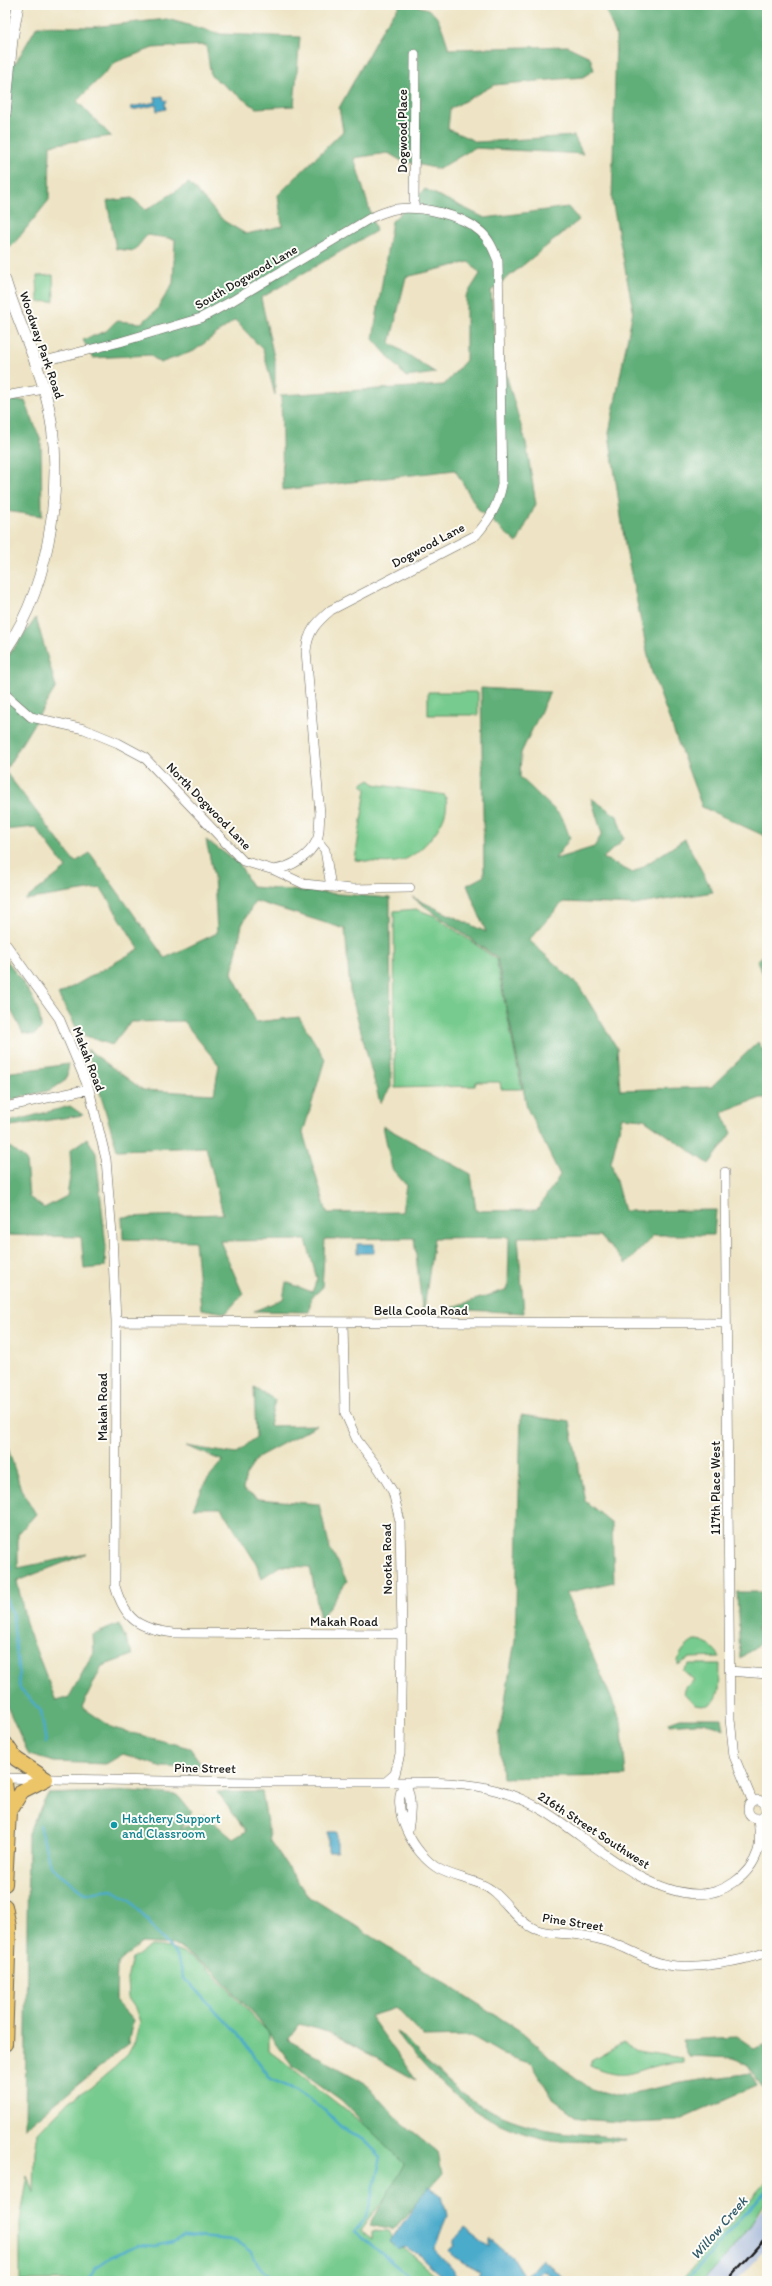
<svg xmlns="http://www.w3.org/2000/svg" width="772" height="2286" font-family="Itim,sans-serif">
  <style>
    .industrial { fill: #b6c5de }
    .green { fill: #77cb8e; stroke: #4a7455 }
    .forest { fill: #61af79; stroke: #3e664a }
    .water { fill: #4cabcb; stroke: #346474 }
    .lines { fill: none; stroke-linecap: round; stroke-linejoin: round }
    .stream { stroke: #4cabcb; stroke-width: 2.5 }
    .minor-casing { stroke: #666257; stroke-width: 10 }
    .tertiary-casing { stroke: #666257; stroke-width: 12 }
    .primary-casing { stroke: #666257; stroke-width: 16 }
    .minor { stroke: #fff; stroke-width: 9 }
    .tertiary { stroke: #fff; stroke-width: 11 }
    .primary { stroke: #edc569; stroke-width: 14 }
    .rail { stroke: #1c1c1c; stroke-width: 2.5 }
    .culture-dot { fill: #0f9aa8; stroke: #fdfcf7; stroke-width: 1.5 }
    .labels { text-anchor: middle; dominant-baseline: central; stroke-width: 4; stroke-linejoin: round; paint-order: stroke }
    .street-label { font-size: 13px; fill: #1c1c1c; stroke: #fdfcf7 }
    .culture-label { font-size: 13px; fill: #0d838f; stroke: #fdfcf7; text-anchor: start }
    .water-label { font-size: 14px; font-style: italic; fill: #325c6b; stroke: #fdfcf7 }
  </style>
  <rect width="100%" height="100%" fill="#fdfcf7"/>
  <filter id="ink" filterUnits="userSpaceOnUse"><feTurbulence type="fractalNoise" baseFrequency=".025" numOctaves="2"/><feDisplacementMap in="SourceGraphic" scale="8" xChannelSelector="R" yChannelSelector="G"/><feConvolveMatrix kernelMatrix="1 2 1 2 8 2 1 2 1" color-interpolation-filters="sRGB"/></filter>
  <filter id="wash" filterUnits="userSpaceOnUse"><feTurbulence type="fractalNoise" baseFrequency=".012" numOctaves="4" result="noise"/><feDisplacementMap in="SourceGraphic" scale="16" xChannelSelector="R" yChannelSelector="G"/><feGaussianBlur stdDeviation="0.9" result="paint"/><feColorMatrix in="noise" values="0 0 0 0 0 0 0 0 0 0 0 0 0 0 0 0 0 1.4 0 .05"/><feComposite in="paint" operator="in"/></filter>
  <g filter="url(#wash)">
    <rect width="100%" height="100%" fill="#eee4c5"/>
    <path class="industrial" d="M767,2205V2247L736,2281H700Z"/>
    <path class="green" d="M53,275L54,301L38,302L37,276Z
      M428,692H478V715H428Z
      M370,779L374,784L445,795C454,816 425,850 406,859C392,866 370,861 355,860L366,789L362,784Z
      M416,909L435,916L496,959L522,1089H501L500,1082H476L475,1086L395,1088L394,911Z
      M694,1641C705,1640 715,1648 720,1657L690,1658L678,1665C677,1655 685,1646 694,1641Z
      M689,1664H720C719,1683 724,1711 695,1705L684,1693L686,1687L694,1680L683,1670Z
      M150,1946C202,1945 235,2001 269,2033V2050L412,2162L361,2230L372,2239V2231L388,2232L395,2241L443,2281H20V2221L28,2175L34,2193L35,2150L38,2133L69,2101L90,2088L115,2067L128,2054L135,2041L140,2022L135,2008L128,1998L127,1979L132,1959Z
      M623,2043L636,2051L683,2058V2062C677,2063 671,2062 664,2064C632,2070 626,2083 591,2066V2061Z
      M767,2180V2199L743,2237L703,2281H681Z"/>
    <path class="forest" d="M400,5C438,5 438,16 449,49L567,46L590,57L594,70L583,77L494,85L450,109L448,129L477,142L574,136L583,154L474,148L439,169L402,161L388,153L354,158L376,231L261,298L275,362V395L263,350L235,320L194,351L160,363L150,355L93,358L83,340L106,331L116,321L141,323L156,311L173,283L175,239L147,235L134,251L116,249L107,201L132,198L146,210L189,183L224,221L246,234L282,226L278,195L343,131L339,108L384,26Z
      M604,5H765L767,25V837L702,807L651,670L625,545L609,433L633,310L612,200L616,36Z
      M167,19L221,34L300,37L294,106L256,108L211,76L206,45L153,48L116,62L77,101L111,136L50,145L49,200L12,246L5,250V50L15,64L37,26L92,27Z
      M425,189L485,218L568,207L579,220L491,291L494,333L526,443L536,504L517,543L478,509L455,470L283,490L281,395L444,385L466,360V296L480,274L469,262L406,277L390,343L436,373L406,377L373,339L392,221Z
      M5,400L25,401L41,441L42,516L5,511Z
      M36,618L56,687L5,771V660Z
      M481,688L550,692L521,753L520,777L562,817L570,838L555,859L594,847L602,834L591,798L617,816L624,839L603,858L633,873L685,839L713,892L634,905L563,902L529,940L579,986L617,1048L620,1090L711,1087L758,1042L767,1056V1098H761L722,1112L732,1133L709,1164L644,1119L622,1117L611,1162L624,1211L716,1210L714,1235H654L626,1264L600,1236L518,1237L524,1313L447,1309L508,1289L509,1237L434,1238L423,1317L414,1238L325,1239L322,1288L311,1298L309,1312L254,1311L283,1299L286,1282L312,1292L317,1279L306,1240L220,1241L243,1294L226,1313L201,1309L195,1241L123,1239L122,1217L223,1214L206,1147L117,1150L87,1049L143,1090L214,1094L219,1065L183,1021L130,1022L112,1045L80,1034L58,995L139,949L101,888L25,900L66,868L35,827L5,830V771L75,862L90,853L165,958L217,933L214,877L206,840L239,863L252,887L390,898L391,1087L380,1103L350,990L345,929L255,901L242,925L232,973L256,1022L299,1017L325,1059L303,1133L327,1213L402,1212L406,1185L392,1169L383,1126L471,1174L476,1211L537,1210L560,1175L527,1108L497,958L412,897L486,932L467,885L484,876Z
      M767,951V982L757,961Z
      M5,958C19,978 42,1004 41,1029L33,1035L23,1033L11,1010L5,1009Z
      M69,1064L66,1080L51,1090L5,1101V1073Z
      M70,1106L83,1115L11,1126L5,1133V1123Z
      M87,1138L96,1153L106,1247L105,1267L84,1269L81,1237L5,1235V1143L26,1160L29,1197L44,1208L67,1196L71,1170L70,1150Z
      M254,1387L275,1400L269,1426L317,1425L258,1457L246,1475L243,1490L258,1499L319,1504L330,1549L347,1581L320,1619L310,1567L280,1566L262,1578L256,1563L221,1508H193L205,1483L223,1461L186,1446L236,1454L256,1437Z
      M521,1415L570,1422L585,1501L612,1523L614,1582L566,1593L621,1721L626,1776L502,1778L499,1736L515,1640Z
      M5,1439L21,1489L36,1514L18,1534V1568L86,1554L17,1581L27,1627L56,1701L69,1697L94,1652L93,1635L119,1624L133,1655L102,1666L82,1707L113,1728L190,1748L204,1768L162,1767L123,1754L106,1764L54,1762L29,1755L5,1702Z
      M737,1592H767V1614L759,1616L767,1629H756L766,1640L740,1658Z
      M680,1718H722L724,1730C712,1719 686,1724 670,1725L669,1722Z
      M131,1791L177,1795L192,1812L180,1829L194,1822L204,1814L233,1839L246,1831L217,1792H262L270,1841L307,1895L522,2032L560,2066L591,2089L618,2096L680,2083L750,2073L757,2086L677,2121L633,2123L580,2119L553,2099L532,2064L504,2055L471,2036L424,2037L396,2008L370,2016L416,2080L331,2033L300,2024L288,2040L367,2084L399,2120L438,2152L442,2174L393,2230L370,2225L404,2164L341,2100L292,2065L259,2020L213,1971L175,1945L141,1943L117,1964L116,2001L133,2020L128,2044L25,2128L28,1833L48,1794Z
      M396,2031L399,2032C414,2048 429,2065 446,2080C474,2107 517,2125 555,2131C579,2135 602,2134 625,2140C599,2141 561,2144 537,2137C487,2125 447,2093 415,2055C408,2048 400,2040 396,2031Z
      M736,2037L754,2049L767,2044V2087L763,2089L747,2065L734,2058L689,2056L682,2040Z"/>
    <path class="water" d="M163,96L164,100L167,101L165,104L166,109L157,111L156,105L132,110L131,107L156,102L155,97Z
      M357,1244H374V1253H357Z
      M328,1832H337V1852H328Z
      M429,2186L442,2196L447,2216L434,2249L451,2267L461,2281H448L420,2256L406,2247L398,2250L390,2241Z
      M465,2228L490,2247V2239L512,2257L525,2278L541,2260L569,2281H557L543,2270L536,2276L541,2281H475L479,2271L453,2257L449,2250L455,2246V2239Z"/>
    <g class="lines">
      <path class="stream" d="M5,1559L10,1567L5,1592
        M5,1596L13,1618L20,1689L41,1711L46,1743
        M40,1825L50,1866L85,1893L113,1890L130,1900L177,1956L183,1978L194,1987L242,2039L271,2079L296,2090L322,2108L343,2129L361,2137L381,2157L367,2217L355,2231L414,2281
        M87,2281L95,2268L111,2257L138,2245L155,2246L173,2242L184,2236L234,2240L250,2251L260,2267L270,2278L276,2281
        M686,2281L767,2189"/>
    </g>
  </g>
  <g filter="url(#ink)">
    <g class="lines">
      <defs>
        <path id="minor" d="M414,208L415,54
          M36,363L120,342L201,318L232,301L372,217C380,214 388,210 396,209C421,206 461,214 481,232C490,240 494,251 498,261L502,485C498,505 490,519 476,535L331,610C316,623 308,631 306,651L320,814C319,822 320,833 317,840C309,857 291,867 274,870
          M5,396L44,389
          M5,694L31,717L84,729L118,743L144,757L243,861L274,870L304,884L352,889L410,888
          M317,840L325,850L331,887
          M5,943L59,1018L89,1089L106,1159L112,1235L116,1321L115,1586C125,1620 139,1629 174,1633L402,1634
          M5,1107L89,1089
          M725,1172L730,1719L734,1756L752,1800
          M116,1321L726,1323
          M343,1323L345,1413L357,1440L379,1469L393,1492L400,1521L402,1634L400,1754L395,1774L387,1781
          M729,1671L767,1674
          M5,1778C101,1780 198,1782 294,1782C332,1782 369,1782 407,1782C432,1782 457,1782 482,1787C503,1791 526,1800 544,1811C590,1839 641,1892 697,1894C723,1895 750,1876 758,1851C761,1841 759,1829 758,1818
          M405,1782C388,1808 414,1855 439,1869C457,1879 479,1879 495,1893C509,1905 517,1921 535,1929C546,1934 559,1933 571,1934C583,1935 595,1938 606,1941C628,1947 646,1961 668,1965C693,1970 743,1961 767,1952
          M405,1782C412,1796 411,1815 408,1830
          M748 1809a9 9 0 1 1 18 0a9 9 0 1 1-18 0Z"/>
        <path id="tertiary" d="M5,114L12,39L18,5
          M5,280C16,317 33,351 44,388C67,470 53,580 5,651"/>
        <path id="primary" d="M5,1743L16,1759L46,1779
          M5,1783L9,1812L5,1884
          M9,1812L22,1791L46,1779
          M5,1906L9,1927L5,2044"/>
      </defs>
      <use href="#minor" class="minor-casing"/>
      <use href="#tertiary" class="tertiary-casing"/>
      <use href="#primary" class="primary-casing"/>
      <use href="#minor" class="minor"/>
      <use href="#tertiary" class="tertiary"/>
      <use href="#primary" class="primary"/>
      <path class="rail" d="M727,2281L767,2236"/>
    </g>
  </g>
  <circle class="culture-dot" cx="114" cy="1825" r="4"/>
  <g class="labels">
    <g class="street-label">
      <text transform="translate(402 131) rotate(-90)">Dogwood Place</text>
      <text transform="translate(246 277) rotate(-30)">South Dogwood Lane</text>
      <text transform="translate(42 345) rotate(71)">Woodway Park Road</text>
      <text transform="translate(428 545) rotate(-28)">Dogwood Lane</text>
      <text transform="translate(209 806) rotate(46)">North Dogwood Lane</text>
      <text transform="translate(89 1059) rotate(69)">Makah Road</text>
      <text x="421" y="1310">Bella Coola Road</text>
      <text transform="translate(102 1407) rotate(-90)">Makah Road</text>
      <text transform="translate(715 1488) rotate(-90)">117th Place West</text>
      <text transform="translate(387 1559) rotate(-91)">Nootka Road</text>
      <text x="344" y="1621">Makah Road</text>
      <text transform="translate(205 1768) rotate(1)">Pine Street</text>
      <text transform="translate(594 1830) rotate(33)">216th Street Southwest</text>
      <text transform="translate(573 1922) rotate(9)">Pine Street</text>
    </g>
    <g class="culture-label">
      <text x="122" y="1818">Hatchery Support<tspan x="122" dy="15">and Classroom</tspan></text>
    </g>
    <g class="water-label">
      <text transform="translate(719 2228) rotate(-49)">Willow Creek</text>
    </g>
  </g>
  <rect width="772" height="2286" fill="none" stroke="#fdfcf7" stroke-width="20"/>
</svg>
